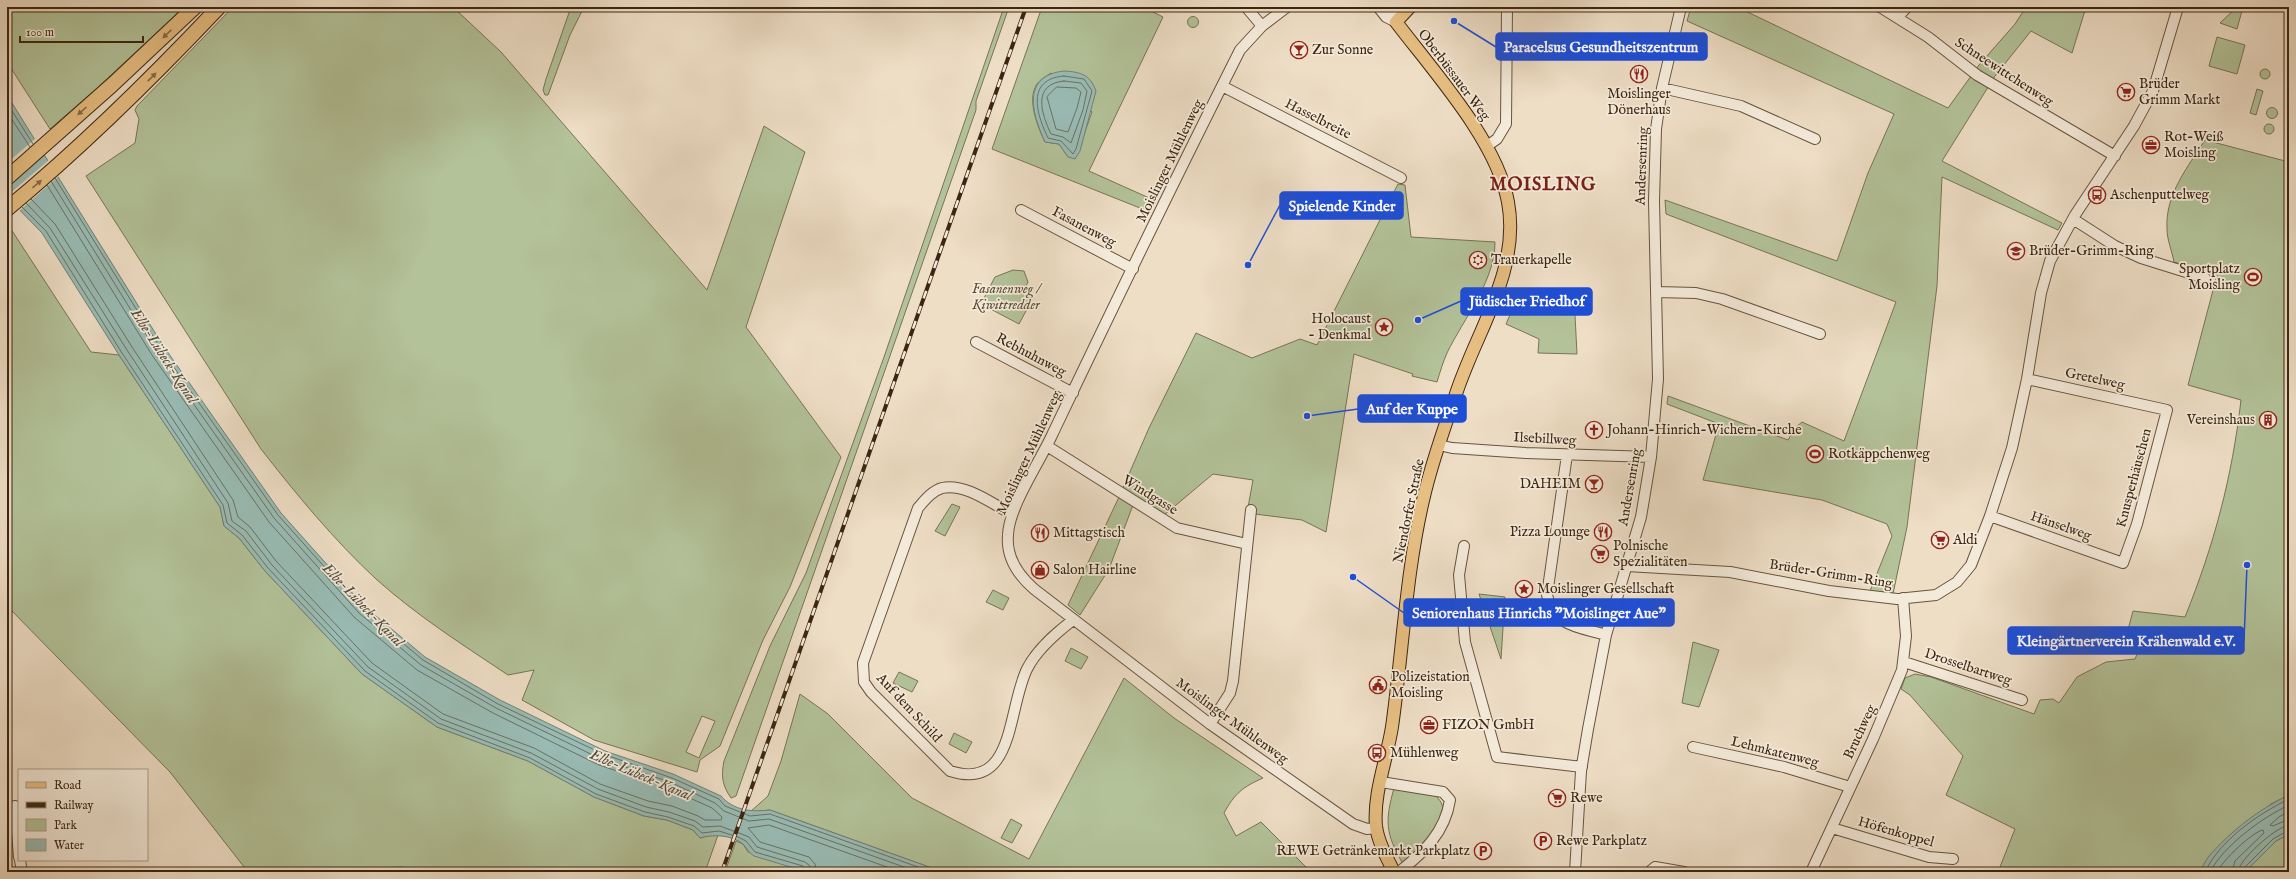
<svg xmlns="http://www.w3.org/2000/svg" width="2296" height="879" font-family="'IM FELL English',serif">
  <style>
    .green { fill: #b3c299; stroke: #787455; fill-rule: evenodd }
    .water { fill: #99bcb5; stroke: #748073 }
    .pier { fill: #eedec6 }
    .lines { fill: none; stroke-linecap: round; stroke-linejoin: round }
    .shore { stroke: #6a7163; stroke-width: 1 }
    .minor-casing { stroke: #68543e; stroke-width: 12 }
    .major-casing { stroke: #3c2611; stroke-width: 14 }
    .highway-casing { stroke: #3c2611; stroke-width: 16 }
    .minor { stroke: #f4eada; stroke-width: 10 }
    .major { stroke: #e7bf83; stroke-width: 12 }
    .highway { stroke: #e7bf83; stroke-width: 14 }
    .rail-casing { stroke: #3c2611; stroke-width: 4 }
    .rail { stroke: #f4eada; stroke-width: 2.5; stroke-dasharray: 8; stroke-linecap: butt }
    .oneway { fill: #896b44 }
    .labels { text-anchor: middle; dominant-baseline: central; stroke-width: 3.5; stroke-linejoin: round; paint-order: stroke }
    .poi-label { font-size: 14px; fill: #3c2611; stroke: #f4eada; text-anchor: start }
    .street-label { font-size: 14px; fill: #3c2611; stroke: #f4eada }
    .park-label { font-size: 14px; font-style: italic; fill: #5a4d33; stroke: #f4eada }
    .water-label { font-size: 15px; font-style: italic; fill: #534c3a; stroke: #f4eada }
    .district-label { font-size: 18px; font-weight: bold; letter-spacing: 1px; fill: #7a1f14; stroke: #f4eada }
    .leader { fill: none; stroke: #1d4ed8; stroke-width: 1.5 }
    .callout-dot { fill: #1d4ed8; stroke: #f4eada; stroke-width: 1.5 }
    .callout { fill: #1d4ed8; stroke: #1d4ed8; stroke-width: 1.5 }
    .callout-label { font-size: 15px; text-anchor: middle; font-weight: bold; fill: #fff }
  </style>
  <rect width="100%" height="100%" fill="#eedec6"/>
  <filter id="stains"><feTurbulence type="fractalNoise" baseFrequency=".005" numOctaves="4"/><feColorMatrix values="0 0 0 0 .2 0 0 0 0 .09 0 0 0 0 .02 0 0 0 .5 -.17"/></filter>
  <radialGradient id="worn" r=".72"><stop offset=".6" stop-color="#630" stop-opacity="0"/><stop offset="1" stop-color="#630" stop-opacity=".3"/></radialGradient>
  <path class="green" d="M7,7H184L96,89L50,129L7,62Z
    M233,7H453L501,52L707,290L764,126L805,152L746,327L841,457L790,587L763,640L720,746L700,760L697,772L594,740L522,700L534,670L508,675C463,645 416,615 376,579C334,540 296,494 261,449L86,176L135,143L139,119L135,110L137,106ZM702,716L715,721L699,758L686,752Z
    M571,7H584L570,35L548,95H545L543,90L546,79Z
    M1004,7H1009L976,101V110L736,796L731,798C722,785 721,776 724,761L770,646L806,573L884,357Z
    M1042,7H1143L1163,17L1089,171L1156,201L1150,212L992,149ZM1051,73L1092,112L1081,143L1068,157L1059,144L1045,142C1038,128 1028,102 1035,88C1037,81 1045,77 1051,73Z
    M1691,7H1737L1948,108L1979,65L2015,24L2026,7H2086L2072,53L2031,31L1995,76L1942,161L2062,223L2058,230L1942,177L1937,286L1907,527L1893,594L1870,591L1892,536L1887,524L1822,500L1703,480L1719,424L1667,404L1668,396L1788,440L1795,428L1802,422L1844,441L1896,302L1666,214L1665,200L1837,261L1868,173L1894,114L1687,21Z
    M2237,7H2243L2237,29L2220,23Z
    M1187.5 22a5.5 5.5 0 1 1 11 0a5.5 5.5 0 1 1-11 0Z
    M2217,37L2245,45L2237,74L2209,66Z
    M2260 74a5 5 0 1 1 10 0a5 5 0 1 1-10 0Z
    M2257,89L2263,91L2256,115L2250,113Z
    M2266.5 113a5.5 5.5 0 1 1 11 0a5.5 5.5 0 1 1-11 0Z
    M2264 129a5 5 0 1 1 10 0a5 5 0 1 1-10 0Z
    M2205,140L2289,162V795L2271,804L2199,872H1998L2015,829L1946,795L1963,756L1910,695L1901,689L1905,678L1915,674L1931,677L2034,714L2040,700L2053,699L2059,703L2077,677L2106,662L2135,659L2138,652L2123,648L2133,611L2185,617C2214,545 2232,478 2241,400L2188,385L2217,275L2174,262C2172,251 2167,240 2167,229C2165,194 2188,167 2205,140Z
    M1398,184L1405,185L1411,237L1495,242C1495,281 1464,318 1447,353C1443,362 1440,372 1437,382L1412,376L1413,374L1354,354L1326,532L1302,520L1247,513L1253,480L1213,474L1163,516L1133,505L1109,569L1080,615L1068,605L1119,497L1149,428L1196,333L1252,358L1300,339L1317,345Z
    M7,223L91,352L119,355L220,507L224,526L239,538L265,571L362,674L437,727L528,761L594,797L644,816L667,820L693,830L700,838L710,835H718L705,872H413L402,867L326,870L317,872H248L170,772L7,606Z
    M1013,270L1024,271L1028,282L1023,292L1033,298L1019,324L981,304L995,277Z
    M1574,296L1577,354L1538,353L1539,339L1506,324L1517,299Z
    M952,504L960,507L945,536L935,531Z
    M993,590L1009,598L1003,610L986,602Z
    M1479,594L1505,597L1501,659Z
    M1693,642L1719,650L1699,707L1682,703Z
    M1071,648L1088,657L1081,669L1065,661Z
    M899,672L918,681L912,692L893,683Z
    M1124,678L1174,718L1263,778C1243,787 1235,793 1224,813L1236,836L1261,822L1311,872H943L770,810L750,812L768,796L781,761L800,694L828,714L912,798L1029,859Z
    M954,733L972,742L966,753L949,744Z
    M1394,788L1436,796C1460,819 1419,849 1403,864C1385,833 1385,821 1394,788Z
    M1011,819L1022,825L1012,843L1001,838Z
    M2289,834V872H2245L2276,841Z
    M736,841L743,844L748,852L807,872H725Z"/>
  <path class="water" d="M1064,71C1080,72 1090,74 1096,91L1080,151L1075,159L1068,157L1059,144L1045,142C1032,113 1021,76 1064,71Z
    M7,95L164,347L281,513L364,606L425,657L500,700L605,751L673,774L721,796C734,811 752,812 770,810L943,872H807L754,856C748,852 747,848 743,844C732,835 713,834 700,838L693,830L667,820L644,816L594,797L528,761L437,727L362,674L265,571L239,538L224,526L220,507L119,355L42,233L7,197Z
    M2289,795V834L2276,841L2245,872H2199C2203,867 2205,861 2209,856C2231,831 2259,809 2289,795Z"/>
  <path class="pier" d="M36,138L46,153L7,186V163Z
    M50,159L60,175L19,211L7,200V196Z"/>
  <g class="lines">
    <path class="shore" d="M1064,76L1084,79L1092,91L1076,149L1073,154L1061,141L1048,138C1036,113 1026,79 1064,76Z
      M1064,81L1081,83L1087,91L1083,110L1071,143L1063,137L1051,134C1041,113 1032,84 1064,81Z
      M1057,87L1076,88L1081,92L1077,108L1068,132L1056,129L1047,97Z
      M7,103L33,144
      M7,112L30,147
      M55,178L161,349L278,515L362,609L423,660L498,704L603,754L672,778L719,799L725,806L750,816L770,814L932,872
      M51,181L157,352L274,518L359,613L421,665L496,708L601,759L670,782L715,803L724,811L749,821L769,819L918,872
      M31,199L55,224L132,347L233,500L238,517L250,527L276,561L372,663L443,714L534,748L600,784L648,801L672,806L698,816L705,820H721L722,817L712,808L668,788L599,765L493,713L417,670L354,617L269,522L152,355L47,185
      M26,203L50,228L127,350L228,503L232,521L246,531L272,565L368,667L441,719L531,753L598,789L646,807L669,812L695,821L703,827L720,826L739,833L749,837L757,847L805,862L810,866L811,872
      M22,207L46,231L122,353L223,505L227,523L242,535L268,568L365,671L438,723L530,758L596,794L645,812L668,817L694,826L702,833L719,831L738,837L746,841L755,852L803,866L806,872
      M2289,811L2279,817L2270,825L2273,826L2289,819
      M817,872L815,864L809,857L760,842L748,828L769,825L901,872
      M2205,872C2220,840 2258,814 2289,799
      M2210,872C2223,846 2263,817 2289,805
      M2217,872C2222,861 2252,832 2263,830L2264,833L2235,861L2232,872
      M2238,872C2238,860 2277,826 2289,825
      M2243,872L2244,868L2273,839L2289,830"/>
    <defs>
      <path id="minor" d="M1246,7L1262,26
        M1287,7L1262,26L1240,50C1176,177 1114,305 1053,433C1041,460 1009,506 1008,535C1006,557 1018,575 1034,589L1210,724L1353,824L1367,829L1376,828
        M1378,7L1386,17L1396,22
        M1391,7L1396,22
        M1880,7L1928,37L1977,75L2115,156
        M1898,17L1907,7
        M1222,86L1401,178
        M1662,88L1741,106L1815,139
        M1487,146L1497,139L1506,124L1507,7
        M1021,210L1133,269
        M2073,219L2115,246L2141,258L2205,278
        M1657,292L1696,293L1722,299L1820,334
        M976,342L1073,393
        M1439,445L1452,448L1526,453L1651,457
        M1047,446L1177,528L1247,544
        M1567,455L1547,595C1554,627 1579,627 1606,635
        M1012,514C992,504 966,483 942,488C932,491 925,500 918,508L863,663L864,682L871,692L950,771C1015,792 1007,710 1027,669C1037,649 1056,633 1073,620
        M1990,516L2123,563L2137,524L2167,410L2027,379
        M1464,546L1459,575L1465,642L1497,757L1582,767
        M1627,566L1730,572L1829,591L1897,599L1936,595L1957,582L1971,565L1990,516L2012,448L2027,379L2041,293L2050,261L2075,215L2134,126L2153,91L2178,7
        M1904,662L2022,700
        M1210,724L1230,693L1233,681L1251,510
        M1693,747L1784,767L1850,787
        M1381,782L1443,792L1450,800C1445,833 1423,853 1399,872
        M15,806L19,857
        M1832,828L1929,857L1953,859
        M20,860L22,872
        M1575,872L1581,771L1588,729L1606,635L1641,517L1651,457L1658,379L1654,201L1656,129L1662,88L1681,7
        M1649,872L1655,867L1684,872
        M1811,872L1873,739L1902,670L1906,636L1903,598"/>
      <path id="major" d="M1394,872C1387,858 1378,842 1376,826C1373,794 1387,759 1392,727C1403,649 1406,569 1425,492C1433,460 1444,428 1455,397C1475,333 1521,271 1508,202C1497,141 1434,72 1396,22L1410,7"/>
      <path id="highway" d="M7,178L112,85L195,7
        M7,209C82,147 152,78 219,7"/>
    </defs>
    <use href="#minor" class="minor-casing"/>
    <use href="#major" class="major-casing"/>
    <use href="#highway" class="highway-casing"/>
    <use href="#minor" class="minor"/>
    <use href="#major" class="major"/>
    <use href="#highway" class="highway"/>
    <defs>
      <path id="rail" d="M722,872L1026,7"/>
    </defs>
    <use href="#rail" class="rail-casing"/>
    <use href="#rail" class="rail"/>
  </g>
  <defs><path id="oneway-solid" d="M-6-.8H1V-3.2L6.5 0L1 3.2V.8H-6Z"/></defs>
  <g class="oneway">
    <use href="#oneway-solid" transform="translate(167 34) rotate(137)"/>
    <use href="#oneway-solid" transform="translate(152 77) rotate(-44)"/>
    <use href="#oneway-solid" transform="translate(82 111) rotate(138)"/>
    <use href="#oneway-solid" transform="translate(37 184) rotate(-40)"/>
  </g>
  <defs>
    <symbol id="bar-ring" viewBox="-11 -11 22 22"><circle r="9.5" fill="#f4eada" stroke="#8f2418" stroke-width="1.5"/><path d="M-6-5H6L.8 .8V4.5H3.5V6h-7V4.5H-.8V.8Z" fill="#8f2418"/></symbol>
    <symbol id="restaurant-ring" viewBox="-11 -11 22 22"><circle r="9.5" fill="#f4eada" stroke="#8f2418" stroke-width="1.5"/><path d="M-5-6h1v4h1v-4h1v4h1v-4h1v5L-1.5 .5V6h-2V.5L-5-1ZM5-6V6H3V1.5H1.5Q1.5-4 5-6Z" fill="#8f2418"/></symbol>
    <symbol id="supermarket-ring" viewBox="-11 -11 22 22"><circle r="9.5" fill="#f4eada" stroke="#8f2418" stroke-width="1.5"/><path d="M-6-5.5h2.5l.6 2H6L4.5 2H-2.5L-4.4-4H-6ZM-1.5 3.2a1.3 1.3 0 1 0 .1 0ZM3 3.2a1.3 1.3 0 1 0 .1 0Z" fill="#8f2418"/></symbol>
    <symbol id="office-ring" viewBox="-11 -11 22 22"><circle r="9.5" fill="#f4eada" stroke="#8f2418" stroke-width="1.5"/><path d="M-6-3h4V-5.5h4V-3h4V5H-6ZM-1-4.5V-3h2v-1.5ZM-6 0V1H6V0Z" fill="#8f2418"/></symbol>
    <symbol id="bus-ring" viewBox="-11 -11 22 22"><circle r="9.5" fill="#f4eada" stroke="#8f2418" stroke-width="1.5"/><path d="M-5-6H5V4H4V6H2V4H-2V6H-4V4H-5ZM-3.5-4V0h7V-4ZM-3.5 1.2v1.5H-2V1.2ZM2 1.2v1.5H3.5V1.2Z" fill="#8f2418"/></symbol>
    <symbol id="school-ring" viewBox="-11 -11 22 22"><circle r="9.5" fill="#f4eada" stroke="#8f2418" stroke-width="1.5"/><path d="M0-5L7-2L0 1L-7-2ZM-4 1L0 2.5L4 1V4Q0 6-4 4Z" fill="#8f2418"/></symbol>
    <symbol id="synagogue-ring" viewBox="-11 -11 22 22"><circle r="9.5" fill="#f4eada" stroke="#8f2418" stroke-width="1.5"/><path d="M0-6.5L5.6 3.2H-5.6ZM0 6.5L5.6-3.2H-5.6Z" fill="#8f2418"/></symbol>
    <symbol id="stadium-ring" viewBox="-11 -11 22 22"><circle r="9.5" fill="#f4eada" stroke="#8f2418" stroke-width="1.5"/><path d="M0-5a6.5 5 0 1 0 0 10a6.5 5 0 1 0 0-10ZM-3.5-1.8h7v3.6h-7Z" fill="#8f2418"/></symbol>
    <symbol id="sight-ring" viewBox="-11 -11 22 22"><circle r="9.5" fill="#f4eada" stroke="#8f2418" stroke-width="1.5"/><path d="M0-6L1.8-2.2L6-1.7L2.9 1.2L3.7 5.4L0 3.3L-3.7 5.4L-2.9 1.2L-6-1.7L-1.8-2.2Z" fill="#8f2418"/></symbol>
    <symbol id="building-ring" viewBox="-11 -11 22 22"><circle r="9.5" fill="#f4eada" stroke="#8f2418" stroke-width="1.5"/><path d="M-4-6H4V6H1V3H-1V6H-4ZM-2.5-4.3h1.7v1.8h-1.7ZM.8-4.3h1.7v1.8H.8ZM-2.5-1h1.7V.8h-1.7ZM.8-1h1.7V.8H.8Z" fill="#8f2418"/></symbol>
    <symbol id="church-ring" viewBox="-11 -11 22 22"><circle r="9.5" fill="#f4eada" stroke="#8f2418" stroke-width="1.5"/><path d="M-1.2-6h2.4v3.5h3.3v2.4h-3.3V6h-2.4V-.1h-3.3v-2.4h3.3Z" fill="#8f2418"/></symbol>
    <symbol id="shop-ring" viewBox="-11 -11 22 22"><circle r="9.5" fill="#f4eada" stroke="#8f2418" stroke-width="1.5"/><path d="M-5-2.5h2.3a2.7 3.5 0 0 1 5.4 0H5L5.5 6h-11ZM-1.5-2.5h3a1.5 2.3 0 0 0-3 0Z" fill="#8f2418"/></symbol>
    <symbol id="civic-ring" viewBox="-11 -11 22 22"><circle r="9.5" fill="#f4eada" stroke="#8f2418" stroke-width="1.5"/><path d="M-.6-6.5H3V-4.5H.6V-3L4-1V1h2V6H-6V1h2V-1L-.6-3ZM-1.2 2.5V6h2.4V2.5Z" fill="#8f2418"/></symbol>
    <symbol id="parking-ring" viewBox="-11 -11 22 22"><circle r="9.5" fill="#f4eada" stroke="#8f2418" stroke-width="1.5"/><path d="M-3.5-5.5H1a3.5 3.5 0 0 1 0 7H-1V5.5H-3.5ZM-1-3.4V-.6H.8a1.4 1.4 0 0 0 0-2.8Z" fill="#8f2418"/></symbol>
  </defs>
  <g fill-rule="evenodd">
    <use href="#bar-ring" x="1289" y="40" width="20" height="20"/>
    <use href="#restaurant-ring" x="1629" y="64" width="20" height="20"/>
    <use href="#supermarket-ring" x="2116" y="82" width="20" height="20"/>
    <use href="#office-ring" x="2141" y="135" width="20" height="20"/>
    <use href="#bus-ring" x="2087" y="185" width="20" height="20"/>
    <use href="#school-ring" x="2006" y="241" width="20" height="20"/>
    <use href="#synagogue-ring" x="1468" y="250" width="20" height="20"/>
    <use href="#stadium-ring" x="2243" y="267" width="20" height="20"/>
    <use href="#sight-ring" x="1374" y="317" width="20" height="20"/>
    <use href="#building-ring" x="2258" y="410" width="20" height="20"/>
    <use href="#church-ring" x="1584" y="420" width="20" height="20"/>
    <use href="#stadium-ring" x="1805" y="444" width="20" height="20"/>
    <use href="#bar-ring" x="1584" y="474" width="20" height="20"/>
    <use href="#restaurant-ring" x="1593" y="522" width="20" height="20"/>
    <use href="#restaurant-ring" x="1030" y="523" width="20" height="20"/>
    <use href="#supermarket-ring" x="1930" y="530" width="20" height="20"/>
    <use href="#supermarket-ring" x="1590" y="544" width="20" height="20"/>
    <use href="#shop-ring" x="1030" y="560" width="20" height="20"/>
    <use href="#sight-ring" x="1514" y="579" width="20" height="20"/>
    <use href="#civic-ring" x="1368" y="675" width="20" height="20"/>
    <use href="#office-ring" x="1419" y="715" width="20" height="20"/>
    <use href="#bus-ring" x="1367" y="743" width="20" height="20"/>
    <use href="#supermarket-ring" x="1547" y="788" width="20" height="20"/>
    <use href="#parking-ring" x="1533" y="831" width="20" height="20"/>
    <use href="#parking-ring" x="1473" y="841" width="20" height="20"/>
  </g>
  <g class="labels">
    <g class="poi-label">
      <text x="1312" y="50">Zur Sonne</text>
      <text x="2139" y="84">Brüder<tspan x="2139" dy="16">Grimm Markt</tspan></text>
      <text x="1639" y="94" text-anchor="middle">Moislinger<tspan x="1639" dy="16">Dönerhaus</tspan></text>
      <text x="2164" y="137">Rot-Weiß<tspan x="2164" dy="16">Moisling</tspan></text>
      <text x="2110" y="195">Aschenputtelweg</text>
      <text x="2029" y="251">Brüder-Grimm-Ring</text>
      <text x="1491" y="260">Trauerkapelle</text>
      <text x="2240" y="269" text-anchor="end">Sportplatz<tspan x="2240" dy="16">Moisling</tspan></text>
      <text x="1371" y="319" text-anchor="end">Holocaust<tspan x="1371" dy="16">- Denkmal</tspan></text>
      <text x="2255" y="420" text-anchor="end">Vereinshaus</text>
      <text x="1607" y="430">Johann-Hinrich-Wichern-Kirche</text>
      <text x="1828" y="454">Rotkäppchenweg</text>
      <text x="1581" y="484" text-anchor="end">DAHEIM</text>
      <text x="1590" y="532" text-anchor="end">Pizza Lounge</text>
      <text x="1053" y="533">Mittagstisch</text>
      <text x="1953" y="540">Aldi</text>
      <text x="1613" y="546">Polnische<tspan x="1613" dy="16">Spezialitäten</tspan></text>
      <text x="1053" y="570">Salon Hairline</text>
      <text x="1537" y="589">Moislinger Gesellschaft</text>
      <text x="1391" y="677">Polizeistation<tspan x="1391" dy="16">Moisling</tspan></text>
      <text x="1442" y="725">FIZON GmbH</text>
      <text x="1390" y="753">Mühlenweg</text>
      <text x="1570" y="798">Rewe</text>
      <text x="1556" y="841">Rewe Parkplatz</text>
      <text x="1470" y="851" text-anchor="end">REWE Getränkemarkt Parkplatz</text>
    </g>
    <g class="street-label">
      <text transform="translate(2004 72) rotate(33)">Schneewittchenweg</text>
      <text transform="translate(1454 75) rotate(53)">Oberbüssauer Weg</text>
      <text transform="translate(1318 119) rotate(27)">Hasselbreite</text>
      <text transform="translate(1170 161) rotate(-64)">Moislinger Mühlenweg</text>
      <text transform="translate(1642 166) rotate(-88)">Andersenring</text>
      <text transform="translate(1084 227) rotate(28)">Fasanenweg</text>
      <text transform="translate(1031 355) rotate(28)">Rebhuhnweg</text>
      <text transform="translate(2095 379) rotate(12)">Gretelweg</text>
      <text transform="translate(1545 439) rotate(3)">Ilsebillweg</text>
      <text transform="translate(1029 453) rotate(-65)">Moislinger Mühlenweg</text>
      <text transform="translate(2134 478) rotate(-75)">Knusperhäuschen</text>
      <text transform="translate(1630 487) rotate(-80)">Andersenring</text>
      <text transform="translate(1150 495) rotate(32)">Windgasse</text>
      <text transform="translate(1409 511) rotate(-78)">Niendorfer Straße</text>
      <text transform="translate(2061 526) rotate(19)">Hänselweg</text>
      <text transform="translate(1831 574) rotate(9)">Brüder-Grimm-Ring</text>
      <text transform="translate(1968 667) rotate(18)">Drosselbartweg</text>
      <text transform="translate(909 708) rotate(47)">Auf dem Schild</text>
      <text transform="translate(1232 721) rotate(36)">Moislinger Mühlenweg</text>
      <text transform="translate(1860 732) rotate(-65)">Bruchweg</text>
      <text transform="translate(1775 752) rotate(14)">Lehmkatenweg</text>
      <text transform="translate(1896 832) rotate(16)">Höfenkoppel</text>
    </g>
    <g class="park-label">
      <text x="1006" y="289">Fasanenweg /<tspan x="1006" dy="16">Kiwittredder</tspan></text>
    </g>
    <g class="water-label">
      <text transform="translate(164 356) rotate(57)">Elbe-Lübeck-Kanal</text>
      <text transform="translate(363 605) rotate(46)">Elbe-Lübeck-Kanal</text>
      <text transform="translate(641 775) rotate(23)">Elbe-Lübeck-Kanal</text>
    </g>
    <g class="district-label">
      <text x="1543" y="185">MOISLING</text>
    </g>
  </g>
  <path class="leader" d="M1454 21L1496 47M1248 265L1280 205M1418 320L1461 301M1307 416L1358 409M1353 577L1404 613M2247 565L2244 641"/>
  <g class="callout-dot">
    <circle cx="1454" cy="21" r="4"/>
    <circle cx="1248" cy="265" r="4"/>
    <circle cx="1418" cy="320" r="4"/>
    <circle cx="1307" cy="416" r="4"/>
    <circle cx="1353" cy="577" r="4"/>
    <circle cx="2247" cy="565" r="4"/>
  </g>
  <g class="callout">
    <rect x="1496" y="33" width="211" height="27" rx="4"/>
    <rect x="1280" y="192" width="123" height="27" rx="4"/>
    <rect x="1461" y="288" width="131" height="27" rx="4"/>
    <rect x="1358" y="395" width="108" height="27" rx="4"/>
    <rect x="1404" y="599" width="270" height="27" rx="4"/>
    <rect x="2008" y="627" width="236" height="27" rx="4"/>
  </g>
  <g class="callout-label">
    <text x="1601" y="52">Paracelsus Gesundheitszentrum</text>
    <text x="1342" y="211">Spielende Kinder</text>
    <text x="1527" y="306">Jüdischer Friedhof</text>
    <text x="1412" y="414">Auf der Kuppe</text>
    <text x="1539" y="618">Seniorenhaus Hinrichs "Moislinger Aue"</text>
    <text x="2126" y="646">Kleingärtnerverein Krähenwald e.V.</text>
  </g>
  <rect width="2296" height="879" fill="none" stroke="#eedec6" stroke-width="24"/>
  <rect x="8" y="8" width="2280" height="863" fill="none" stroke="#3c2611" stroke-width="2"/>
  <rect x="12" y="12" width="2272" height="855" fill="none" stroke="#3c2611"/>
  <rect x="18" y="769" width="130" height="92" fill="#f4eada" stroke="#aa9c8a"/>
  <rect x="26" y="782" width="20" height="6" fill="#e7bf83" stroke="#aa9c8a"/>
  <text x="54" y="789" font-size="12" fill="#3c2611">Road</text>
  <rect x="26" y="802" width="20" height="6" fill="#3c2611" stroke="#aa9c8a"/>
  <text x="54" y="809" font-size="12" fill="#3c2611">Railway</text>
  <rect x="26" y="819" width="20" height="12" fill="#b3c299" stroke="#aa9c8a"/>
  <text x="54" y="829" font-size="12" fill="#3c2611">Park</text>
  <rect x="26" y="839" width="20" height="12" fill="#99bcb5" stroke="#aa9c8a"/>
  <text x="54" y="849" font-size="12" fill="#3c2611">Water</text>
  <path d="M20 36v6h123v-6" fill="none" stroke="#3c2611" stroke-width="2"/>
  <text x="26" y="36" font-size="12" fill="#3c2611" stroke="#f4eada" stroke-width="3" paint-order="stroke">100 m</text>
  <rect width="100%" height="100%" filter="url(#stains)"/>
  <rect width="100%" height="100%" fill="url(#worn)"/>
</svg>
